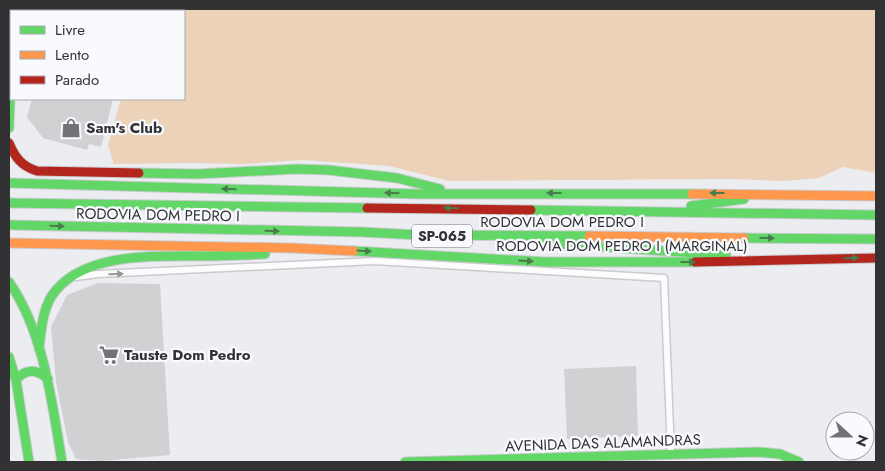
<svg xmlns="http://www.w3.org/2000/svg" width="885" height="471" font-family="Jost,sans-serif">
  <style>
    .green { fill: #ebd2b9 }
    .building { fill: #d0d1d3 }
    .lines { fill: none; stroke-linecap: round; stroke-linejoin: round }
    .street-casing { stroke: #cacbce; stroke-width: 9 }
    .fast-casing { stroke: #cacbce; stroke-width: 11 }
    .slow-casing { stroke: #cacbce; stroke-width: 11 }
    .jam-casing { stroke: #cacbce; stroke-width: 11 }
    .street { stroke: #fcfcfd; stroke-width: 6 }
    .fast { stroke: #63d668; stroke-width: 9 }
    .slow { stroke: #ff974d; stroke-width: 9 }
    .jam { stroke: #b3261e; stroke-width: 9 }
    .oneway { fill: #487c4b }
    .oneway2 { fill: #979798 }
    .labels { text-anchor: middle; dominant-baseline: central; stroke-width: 4.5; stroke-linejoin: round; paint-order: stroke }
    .shield { fill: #f8fafe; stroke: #6d6e71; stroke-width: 1 }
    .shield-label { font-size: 14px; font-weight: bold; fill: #323234 }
    .poi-label { font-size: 15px; font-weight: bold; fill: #323234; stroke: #f8fafe; text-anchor: start }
    .street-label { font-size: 15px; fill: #323234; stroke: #f8fafe }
  </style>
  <rect width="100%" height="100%" fill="#ecedf0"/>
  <path class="green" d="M115,9H876V173L843,167L819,178L782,181L732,179L449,181L389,166L302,160L245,164L190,163L114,164L108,145L121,99H184V11H116Z"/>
  <path class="building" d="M32,99H113L101,147L89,144L87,150L43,138L27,117Z
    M98,283L160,284L170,455L101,461L76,459L68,442L56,382L51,327L67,295Z
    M636,366L638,436L567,439L564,369Z"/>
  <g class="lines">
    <defs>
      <path id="street" d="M76,277L98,274L375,261L664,278L671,454"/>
      <path id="fast" d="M9,128L10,102
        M139,173L197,174L297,169L328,170L397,178L440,189
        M9,183L418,194H692
        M9,203L367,208
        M691,206L744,199
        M531,210L876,215
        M9,225L361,232L419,235L589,236
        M744,238L876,239
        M544,243L726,255
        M354,251L546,262H695
        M9,282C44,332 52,403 62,462
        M39,349C41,332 42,313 51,297C79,253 150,256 196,256C219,256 242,255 265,254
        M9,357L16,380L29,462
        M16,380C26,368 37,369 48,379
        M405,462L758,452L780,454L799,462"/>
      <path id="slow" d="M21,9L22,11
        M692,194L876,196
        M589,236L744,238
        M9,243L291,248L354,251"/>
      <path id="jam" d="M9,143C15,157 21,166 37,171L139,173
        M367,208L531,210
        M695,262L876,258"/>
    </defs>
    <use href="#street" class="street-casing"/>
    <use href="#fast" class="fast-casing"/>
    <use href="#slow" class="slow-casing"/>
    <use href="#jam" class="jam-casing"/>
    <use href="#street" class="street"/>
    <use href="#fast" class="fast"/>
    <use href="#slow" class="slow"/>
    <use href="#jam" class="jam"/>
  </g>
  <defs><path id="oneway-solid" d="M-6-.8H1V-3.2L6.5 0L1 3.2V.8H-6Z" transform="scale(1.25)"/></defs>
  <g class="oneway">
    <use href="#oneway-solid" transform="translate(229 189) rotate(-178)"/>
    <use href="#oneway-solid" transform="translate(392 193) rotate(-178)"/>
    <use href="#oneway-solid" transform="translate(554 193) rotate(180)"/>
    <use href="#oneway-solid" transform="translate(717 193) rotate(-180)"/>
    <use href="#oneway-solid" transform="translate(451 208) rotate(-179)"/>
    <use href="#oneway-solid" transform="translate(57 226) rotate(1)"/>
    <use href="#oneway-solid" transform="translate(272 231) rotate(1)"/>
    <use href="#oneway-solid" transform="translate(767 238) rotate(1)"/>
    <use href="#oneway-solid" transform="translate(364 251) rotate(3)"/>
    <use href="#oneway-solid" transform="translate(851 258) rotate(-1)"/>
    <use href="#oneway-solid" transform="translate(526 261) rotate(3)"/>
    <use href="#oneway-solid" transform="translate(688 262)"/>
  </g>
  <use class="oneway2" href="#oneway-solid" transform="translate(116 274) rotate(-2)"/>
  <defs>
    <symbol id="shop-bare" viewBox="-9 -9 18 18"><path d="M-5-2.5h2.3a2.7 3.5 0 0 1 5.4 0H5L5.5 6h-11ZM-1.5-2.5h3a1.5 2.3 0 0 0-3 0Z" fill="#737376" stroke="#f8fafe" stroke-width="2.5" paint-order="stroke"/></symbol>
    <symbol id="supermarket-bare" viewBox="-9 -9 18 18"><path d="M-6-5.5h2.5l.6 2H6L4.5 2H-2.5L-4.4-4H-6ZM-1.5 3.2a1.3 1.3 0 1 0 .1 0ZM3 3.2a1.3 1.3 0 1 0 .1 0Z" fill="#737376" stroke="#f8fafe" stroke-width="2.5" paint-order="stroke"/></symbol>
  </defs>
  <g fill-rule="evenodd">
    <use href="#shop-bare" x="57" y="114" width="28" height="28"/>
    <use href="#supermarket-bare" x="95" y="341" width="28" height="28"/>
  </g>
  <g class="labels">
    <rect class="shield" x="412" y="224.5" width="60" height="23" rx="4"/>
    <g class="shield-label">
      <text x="442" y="236">SP-065</text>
    </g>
    <g class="poi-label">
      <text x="86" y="128">Sam's Club</text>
      <text x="124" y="355">Tauste Dom Pedro</text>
    </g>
    <g class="street-label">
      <text transform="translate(158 215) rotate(1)">RODOVIA DOM PEDRO I</text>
      <text x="562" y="222">RODOVIA DOM PEDRO I</text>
      <text x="622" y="246">RODOVIA DOM PEDRO I (MARGINAL)</text>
      <text transform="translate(603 443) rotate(-2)">AVENIDA DAS ALAMANDRAS</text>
    </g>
  </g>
  <rect width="885" height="471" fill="none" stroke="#323234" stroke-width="20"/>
  <rect x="10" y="10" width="175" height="90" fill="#f8fafe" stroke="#a9aaad"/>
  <rect x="20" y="26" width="25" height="8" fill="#63d668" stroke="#a9aaad"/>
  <text x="55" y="35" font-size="15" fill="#323234">Livre</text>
  <rect x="20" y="51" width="25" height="8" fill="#ff974d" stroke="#a9aaad"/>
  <text x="55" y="60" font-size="15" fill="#323234">Lento</text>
  <rect x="20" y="76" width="25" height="8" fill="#b3261e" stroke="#a9aaad"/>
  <text x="55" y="85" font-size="15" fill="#323234">Parado</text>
  <g transform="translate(850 436) rotate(111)"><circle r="24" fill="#f8fafe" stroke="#a9aaad"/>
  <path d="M0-4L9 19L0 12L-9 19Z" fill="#737376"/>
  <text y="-8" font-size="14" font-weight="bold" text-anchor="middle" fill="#323234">N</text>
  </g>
</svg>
